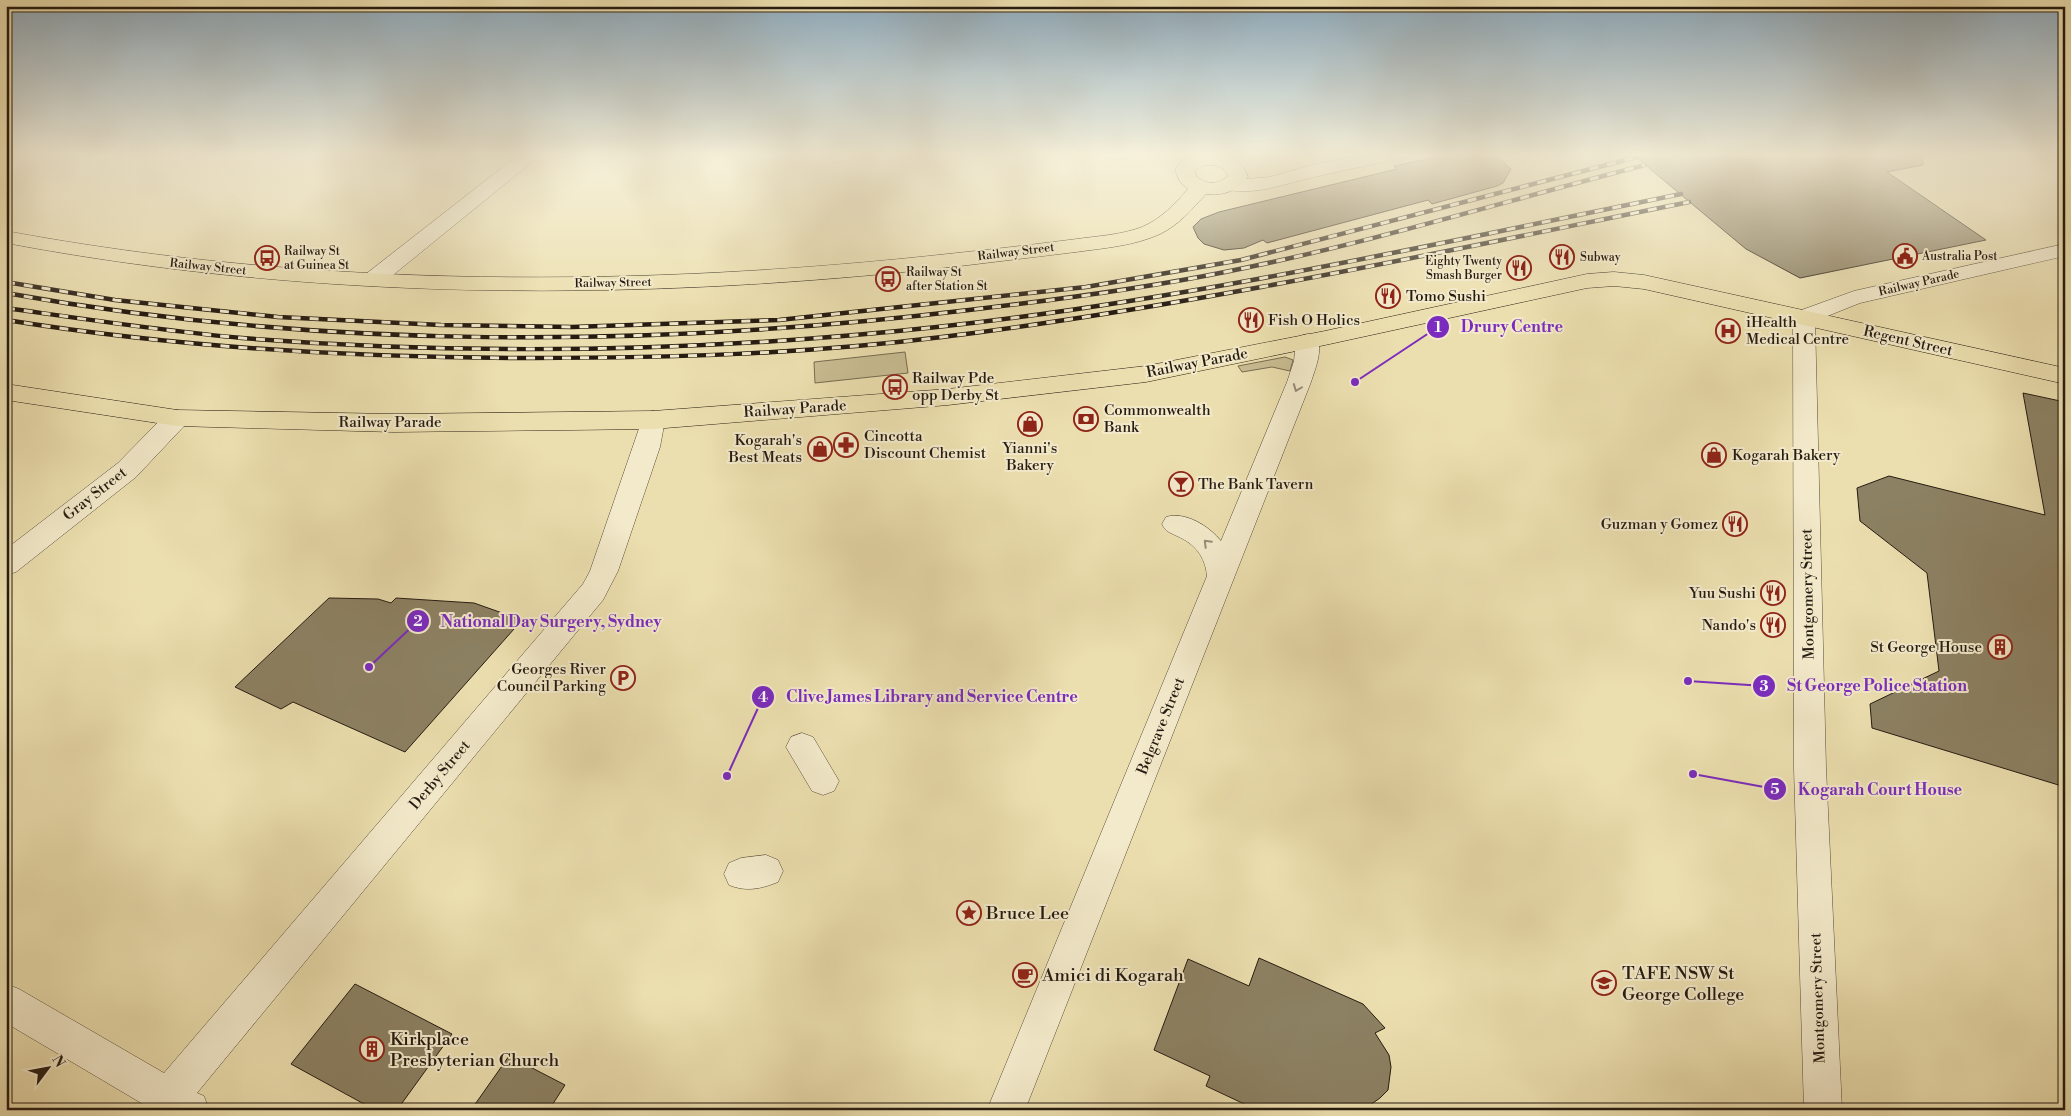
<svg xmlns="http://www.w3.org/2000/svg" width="2071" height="1116" font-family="'Libre Bodoni',serif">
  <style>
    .green { fill: #cabe94; stroke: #786c52 }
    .building { fill: #8c8163; stroke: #251b11 }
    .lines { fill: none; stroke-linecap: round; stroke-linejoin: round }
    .minor-casing { stroke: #574c38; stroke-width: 1 }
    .major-casing { stroke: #251b11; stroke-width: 1 }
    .minor { fill: #f3eacb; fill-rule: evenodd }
    .major { fill: #ecdfaf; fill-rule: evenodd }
    .rail-casing { stroke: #251b11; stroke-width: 4.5 }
    .rail { stroke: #f3eacb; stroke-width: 3; stroke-dasharray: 9; stroke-linecap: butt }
    .oneway { stroke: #968d77 }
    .labels { text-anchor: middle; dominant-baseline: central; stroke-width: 4; stroke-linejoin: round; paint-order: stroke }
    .far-poi-label { font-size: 12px; fill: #251b11; stroke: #f3eacb; text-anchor: start }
    .far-street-label { font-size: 12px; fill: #251b11; stroke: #f3eacb }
    .poi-label { font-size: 15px; fill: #251b11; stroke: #f3eacb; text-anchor: start }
    .street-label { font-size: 15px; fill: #251b11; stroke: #f3eacb }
    .near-poi-label { font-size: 18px; fill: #251b11; stroke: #f3eacb; text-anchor: start }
    .leader { fill: none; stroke: #7b2cbf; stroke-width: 2 }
    .callout-dot { fill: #7b2cbf; stroke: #f3eacb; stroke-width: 2 }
    .mark-label { font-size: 15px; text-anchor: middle; font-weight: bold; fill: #fff }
    .callout-label { font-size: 16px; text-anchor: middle; font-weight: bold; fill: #7b2cbf; stroke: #f3eacb; stroke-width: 4; stroke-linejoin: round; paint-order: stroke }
  </style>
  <rect width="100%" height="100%" fill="#ecdfaf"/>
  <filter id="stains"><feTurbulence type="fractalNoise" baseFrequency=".004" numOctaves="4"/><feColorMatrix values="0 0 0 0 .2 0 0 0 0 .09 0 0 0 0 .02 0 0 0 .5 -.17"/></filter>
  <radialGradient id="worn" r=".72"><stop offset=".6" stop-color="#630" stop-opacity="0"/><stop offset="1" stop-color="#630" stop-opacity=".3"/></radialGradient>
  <path class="green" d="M905,352L908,373L815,383L814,362Z
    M1285,357L1293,360L1290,371L1272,367L1242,372L1238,366Z"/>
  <path class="building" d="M1456,153H1494L1511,169L1503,183L1497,186L1432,204L1428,200L1267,243L1263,240L1244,248L1224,250L1204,244L1198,238L1193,227L1201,219L1219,212L1397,169L1394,166Z
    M1631,153H1922L1923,165L1887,172L1986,240L1800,278L1746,249Z
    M2023,393L2065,402V787L1872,728L1870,704L1939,671L1927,573L1860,521L1857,488L1889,476L2045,515Z
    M329,598L378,599L391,603L396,598L474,603L522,620L405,752L293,702L281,709L235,687Z
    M1259,958L1363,1004L1385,1028L1375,1033L1389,1055L1391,1067L1388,1090L1380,1098L1363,1110H1257L1206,1086L1210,1076L1154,1050L1188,959L1249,986Z
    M355,984L452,1034L397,1110H375L291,1064Z
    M509,1056L565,1085L549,1110H471Z"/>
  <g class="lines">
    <defs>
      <path id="minor" d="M521,153H543L382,284L374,286L366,284L363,279L366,274Z
        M1104,153H1128L1129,154L1126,158L1119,160L1107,157Z
        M1371,153H1409L1406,157C1377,164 1348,169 1319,176C1288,182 1256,197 1224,189L1221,185L1224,181L1270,177L1312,165Z
        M2065,244V256L1860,303L1815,321L1826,768L1842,1110H1804L1794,768L1793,317L1796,312L1854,291Z
        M1308,334L1316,336C1324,349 1315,369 1311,382L1025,1110H987L1207,576C1205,556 1195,544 1177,536C1169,532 1166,532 1162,524L1166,517C1185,511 1209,526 1221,541L1287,382L1294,361L1296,341L1300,336Z
        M177,410L186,412L189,418L186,424L136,477L16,572L6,575V549L118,463L168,412Z
        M653,411L662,414L665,420L660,447L618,571L603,600L197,1093L204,1096L209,1110H153L6,1023V984L19,989L164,1073L583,584L590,571L644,414Z
        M802,733L813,737L839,781L834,791L823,795L812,791L786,747L791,737Z
        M766,855L778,860L783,871L778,882C761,889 746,892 729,885L724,874L729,863L741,858Z"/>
      <path id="major" d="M1204,154C1223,153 1242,157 1248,177C1238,191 1223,196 1206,194C1192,209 1179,225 1160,234C1134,246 1104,248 1076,252C1037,257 999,261 960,266C644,302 319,302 6,243V231C317,289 644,288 957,253C997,249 1037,244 1077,239C1098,236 1121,235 1142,227C1161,219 1175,204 1188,189L1180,182L1175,170C1181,159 1191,155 1204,154ZM1204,165C1214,165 1225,165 1228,176C1218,185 1206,185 1196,176L1195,170Z
        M1614,272L1644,275L2065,368V384L1644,289L1614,286L1587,288L1325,345L1146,382L948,405L653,429L394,432L177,426L6,400V384L177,410L394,414L653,411L948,389L1146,366L1325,331L1587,274Z"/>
    </defs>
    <use href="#minor" class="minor-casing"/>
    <use href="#major" class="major-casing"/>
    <use href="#minor" class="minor"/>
    <use href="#major" class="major"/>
    <defs>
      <path id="rail" d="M6,282L115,300L278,317L441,325L572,327L779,320L1086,287L1241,260L1637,157
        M6,293C321,350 652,348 969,310C1055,300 1141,289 1225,272C1367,244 1505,201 1645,165
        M6,308C84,319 163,331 242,338C474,356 706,352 937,327C1188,300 1434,244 1681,194
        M6,320C181,348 356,358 533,358C669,358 806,354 942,337C1193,306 1441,252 1689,202"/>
    </defs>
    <use href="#rail" class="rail-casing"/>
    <use href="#rail" class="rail"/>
  </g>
  <defs><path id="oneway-chevron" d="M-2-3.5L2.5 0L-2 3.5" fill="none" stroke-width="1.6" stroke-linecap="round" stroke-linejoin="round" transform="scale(1.25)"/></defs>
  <g class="oneway">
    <use href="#oneway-chevron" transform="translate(1297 388) rotate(111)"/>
    <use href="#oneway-chevron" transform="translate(1207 543) rotate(-135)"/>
  </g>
  <linearGradient id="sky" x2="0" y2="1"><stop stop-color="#8eaabc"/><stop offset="0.5" stop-color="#f6f1db"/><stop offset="1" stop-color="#f6f1db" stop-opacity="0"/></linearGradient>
  <rect width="2071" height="309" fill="url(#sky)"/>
  <defs>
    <symbol id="civic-ring" viewBox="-11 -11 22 22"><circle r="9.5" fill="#f3eacb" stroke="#8f2418" stroke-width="1.5"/><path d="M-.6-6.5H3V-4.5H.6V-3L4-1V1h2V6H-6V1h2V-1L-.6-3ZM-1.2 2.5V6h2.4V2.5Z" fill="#8f2418"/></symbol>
    <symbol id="restaurant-ring" viewBox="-11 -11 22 22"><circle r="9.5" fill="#f3eacb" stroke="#8f2418" stroke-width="1.5"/><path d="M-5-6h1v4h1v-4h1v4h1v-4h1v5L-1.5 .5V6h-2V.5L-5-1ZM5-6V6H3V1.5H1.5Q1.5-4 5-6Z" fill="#8f2418"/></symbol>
    <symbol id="bus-ring" viewBox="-11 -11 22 22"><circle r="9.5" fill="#f3eacb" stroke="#8f2418" stroke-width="1.5"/><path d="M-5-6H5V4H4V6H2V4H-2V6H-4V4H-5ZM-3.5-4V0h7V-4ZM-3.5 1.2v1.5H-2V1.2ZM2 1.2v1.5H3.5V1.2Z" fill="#8f2418"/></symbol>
    <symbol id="hospital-ring" viewBox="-11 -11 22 22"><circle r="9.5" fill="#f3eacb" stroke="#8f2418" stroke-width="1.5"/><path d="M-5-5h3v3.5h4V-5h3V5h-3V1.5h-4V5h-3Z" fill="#8f2418"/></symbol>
    <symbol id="bank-ring" viewBox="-11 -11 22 22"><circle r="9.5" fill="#f3eacb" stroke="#8f2418" stroke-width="1.5"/><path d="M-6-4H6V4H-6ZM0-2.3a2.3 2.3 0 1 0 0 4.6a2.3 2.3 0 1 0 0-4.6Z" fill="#8f2418"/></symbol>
    <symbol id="shop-ring" viewBox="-11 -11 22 22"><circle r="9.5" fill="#f3eacb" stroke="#8f2418" stroke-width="1.5"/><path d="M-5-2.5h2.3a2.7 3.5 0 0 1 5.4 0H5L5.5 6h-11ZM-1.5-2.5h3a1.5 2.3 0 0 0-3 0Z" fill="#8f2418"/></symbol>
    <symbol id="pharmacy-ring" viewBox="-11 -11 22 22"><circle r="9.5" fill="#f3eacb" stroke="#8f2418" stroke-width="1.5"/><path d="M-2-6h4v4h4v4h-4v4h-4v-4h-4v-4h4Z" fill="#8f2418"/></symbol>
    <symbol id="bar-ring" viewBox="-11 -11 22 22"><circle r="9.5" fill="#f3eacb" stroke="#8f2418" stroke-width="1.5"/><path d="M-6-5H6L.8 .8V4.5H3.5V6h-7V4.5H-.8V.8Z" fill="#8f2418"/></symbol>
    <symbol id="building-ring" viewBox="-11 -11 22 22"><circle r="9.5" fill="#f3eacb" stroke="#8f2418" stroke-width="1.5"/><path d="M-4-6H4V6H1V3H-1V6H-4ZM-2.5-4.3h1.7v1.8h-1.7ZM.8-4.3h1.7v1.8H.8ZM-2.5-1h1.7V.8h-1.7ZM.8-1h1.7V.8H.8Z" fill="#8f2418"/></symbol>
    <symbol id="parking-ring" viewBox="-11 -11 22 22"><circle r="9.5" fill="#f3eacb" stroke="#8f2418" stroke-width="1.5"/><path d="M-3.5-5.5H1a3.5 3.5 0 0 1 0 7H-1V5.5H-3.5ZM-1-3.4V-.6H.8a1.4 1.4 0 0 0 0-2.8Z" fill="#8f2418"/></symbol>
    <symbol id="sight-ring" viewBox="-11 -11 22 22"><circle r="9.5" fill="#f3eacb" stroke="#8f2418" stroke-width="1.5"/><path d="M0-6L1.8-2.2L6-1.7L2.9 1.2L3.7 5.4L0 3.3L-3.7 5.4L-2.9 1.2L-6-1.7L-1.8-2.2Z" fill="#8f2418"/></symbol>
    <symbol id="cafe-ring" viewBox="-11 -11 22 22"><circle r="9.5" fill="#f3eacb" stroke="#8f2418" stroke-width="1.5"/><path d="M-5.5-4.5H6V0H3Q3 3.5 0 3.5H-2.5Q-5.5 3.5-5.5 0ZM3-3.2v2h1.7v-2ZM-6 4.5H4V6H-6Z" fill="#8f2418"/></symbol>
    <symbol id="university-ring" viewBox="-11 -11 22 22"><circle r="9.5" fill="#f3eacb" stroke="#8f2418" stroke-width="1.5"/><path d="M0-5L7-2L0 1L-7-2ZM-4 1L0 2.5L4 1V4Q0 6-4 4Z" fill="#8f2418"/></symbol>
  </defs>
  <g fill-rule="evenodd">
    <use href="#civic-ring" x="1891" y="242" width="28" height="28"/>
    <use href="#restaurant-ring" x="1548" y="243" width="28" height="28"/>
    <use href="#bus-ring" x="253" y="244" width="28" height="28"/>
    <use href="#restaurant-ring" x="1505" y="254" width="28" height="28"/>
    <use href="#bus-ring" x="874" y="265" width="28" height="28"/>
    <use href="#restaurant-ring" x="1374" y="282" width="28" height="28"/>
    <use href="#restaurant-ring" x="1237" y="306" width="28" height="28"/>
    <use href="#hospital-ring" x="1714" y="317" width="28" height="28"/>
    <use href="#bus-ring" x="881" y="373" width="28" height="28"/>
    <use href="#bank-ring" x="1072" y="405" width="28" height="28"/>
    <use href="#shop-ring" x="1016" y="410" width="28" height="28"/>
    <use href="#pharmacy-ring" x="832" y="431" width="28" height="28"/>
    <use href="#shop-ring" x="806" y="435" width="28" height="28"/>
    <use href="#shop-ring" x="1700" y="441" width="28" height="28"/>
    <use href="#bar-ring" x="1167" y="470" width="28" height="28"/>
    <use href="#restaurant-ring" x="1721" y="510" width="28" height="28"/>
    <use href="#restaurant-ring" x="1759" y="579" width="28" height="28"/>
    <use href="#restaurant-ring" x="1759" y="611" width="28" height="28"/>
    <use href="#building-ring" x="1986" y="633" width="28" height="28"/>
    <use href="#parking-ring" x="609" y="664" width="28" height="28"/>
    <use href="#sight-ring" x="955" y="899" width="28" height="28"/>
    <use href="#cafe-ring" x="1011" y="961" width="28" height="28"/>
    <use href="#university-ring" x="1590" y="969" width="28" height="28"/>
    <use href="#building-ring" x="358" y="1035" width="28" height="28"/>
  </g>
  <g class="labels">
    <g class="far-poi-label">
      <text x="284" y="251">Railway St<tspan x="284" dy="14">at Guinea St</tspan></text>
      <text x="1922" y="256">Australia Post</text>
      <text x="1580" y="257">Subway</text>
      <text x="1502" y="261" text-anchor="end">Eighty Twenty<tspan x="1502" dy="14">Smash Burger</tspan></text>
      <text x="906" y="272">Railway St<tspan x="906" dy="14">after Station St</tspan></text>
    </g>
    <g class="far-street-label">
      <text transform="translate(1016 252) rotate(-7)">Railway Street</text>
      <text transform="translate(208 267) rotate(6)">Railway Street</text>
      <text transform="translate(613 283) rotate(-1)">Railway Street</text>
      <text transform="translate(1919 283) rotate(-13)">Railway Parade</text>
    </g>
    <g class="poi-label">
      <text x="1406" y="296">Tomo Sushi</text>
      <text x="1268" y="320">Fish O Holics</text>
      <text x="1746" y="322">iHealth<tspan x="1746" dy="17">Medical Centre</tspan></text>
      <text x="912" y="378">Railway Pde<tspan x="912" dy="17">opp Derby St</tspan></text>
      <text x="1104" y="410">Commonwealth<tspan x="1104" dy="17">Bank</tspan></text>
      <text x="864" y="436">Cincotta<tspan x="864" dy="17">Discount Chemist</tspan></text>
      <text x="802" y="440" text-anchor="end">Kogarah's<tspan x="802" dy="17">Best Meats</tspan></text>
      <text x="1030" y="448" text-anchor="middle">Yianni's<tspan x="1030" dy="17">Bakery</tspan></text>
      <text x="1732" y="455">Kogarah Bakery</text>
      <text x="1198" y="484">The Bank Tavern</text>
      <text x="1718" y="524" text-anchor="end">Guzman y Gomez</text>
      <text x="1756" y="593" text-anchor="end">Yuu Sushi</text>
      <text x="1756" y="625" text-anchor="end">Nando's</text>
      <text x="1982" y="647" text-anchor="end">St George House</text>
      <text x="606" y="669" text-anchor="end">Georges River<tspan x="606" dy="17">Council Parking</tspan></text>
    </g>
    <g class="street-label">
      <text transform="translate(1908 341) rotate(13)">Regent Street</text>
      <text transform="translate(1197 363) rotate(-11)">Railway Parade</text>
      <text transform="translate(795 409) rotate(-4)">Railway Parade</text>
      <text x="390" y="422">Railway Parade</text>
      <text transform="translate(95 494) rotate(-38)">Gray Street</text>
      <text transform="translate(1808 594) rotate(-91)">Montgomery Street</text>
      <text transform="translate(1161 726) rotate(-68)">Belgrave Street</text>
      <text transform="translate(440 775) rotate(-50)">Derby Street</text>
      <text transform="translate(1818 998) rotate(-92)">Montgomery Street</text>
    </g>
    <g class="near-poi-label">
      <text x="986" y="913">Bruce Lee</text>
      <text x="1622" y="973">TAFE NSW St<tspan x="1622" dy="21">George College</tspan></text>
      <text x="1042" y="975">Amici di Kogarah</text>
      <text x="390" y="1039">Kirkplace<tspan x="390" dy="21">Presbyterian Church</tspan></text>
    </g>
  </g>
  <path class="leader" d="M1355 382L1438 327M369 667L418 621M1688 681L1764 686M727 776L763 697M1693 774L1775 789"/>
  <g class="callout-dot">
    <circle cx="1355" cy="382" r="5"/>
    <circle cx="369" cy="667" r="5"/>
    <circle cx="1688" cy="681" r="5"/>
    <circle cx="727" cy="776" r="5"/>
    <circle cx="1693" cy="774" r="5"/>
    <circle cx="1438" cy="327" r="12"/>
    <circle cx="418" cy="621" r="12"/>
    <circle cx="1764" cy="686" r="12"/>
    <circle cx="763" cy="697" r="12"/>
    <circle cx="1775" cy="789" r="12"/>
  </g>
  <g class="mark-label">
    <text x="1438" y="332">1</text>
    <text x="418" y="626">2</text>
    <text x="1764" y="691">3</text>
    <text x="763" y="702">4</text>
    <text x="1775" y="794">5</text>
  </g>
  <g class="callout-label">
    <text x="1512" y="332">Drury Centre</text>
    <text x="551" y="627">National Day Surgery, Sydney</text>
    <text x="1877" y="691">St George Police Station</text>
    <text x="932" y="702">Clive James Library and Service Centre</text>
    <text x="1880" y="795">Kogarah Court House</text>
  </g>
  <rect width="2071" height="1116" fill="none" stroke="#ecdfaf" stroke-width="25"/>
  <rect x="8" y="8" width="2056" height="1101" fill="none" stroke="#251b11" stroke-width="2.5"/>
  <rect x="12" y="12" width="2046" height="1091" fill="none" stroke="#251b11"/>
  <g transform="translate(48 1068) rotate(58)" stroke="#f3eacb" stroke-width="4" paint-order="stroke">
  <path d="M0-4L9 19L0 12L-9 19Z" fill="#251b11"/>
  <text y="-8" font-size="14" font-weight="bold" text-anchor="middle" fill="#251b11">N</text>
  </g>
  <rect width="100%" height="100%" filter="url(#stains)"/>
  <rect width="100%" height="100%" fill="url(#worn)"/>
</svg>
